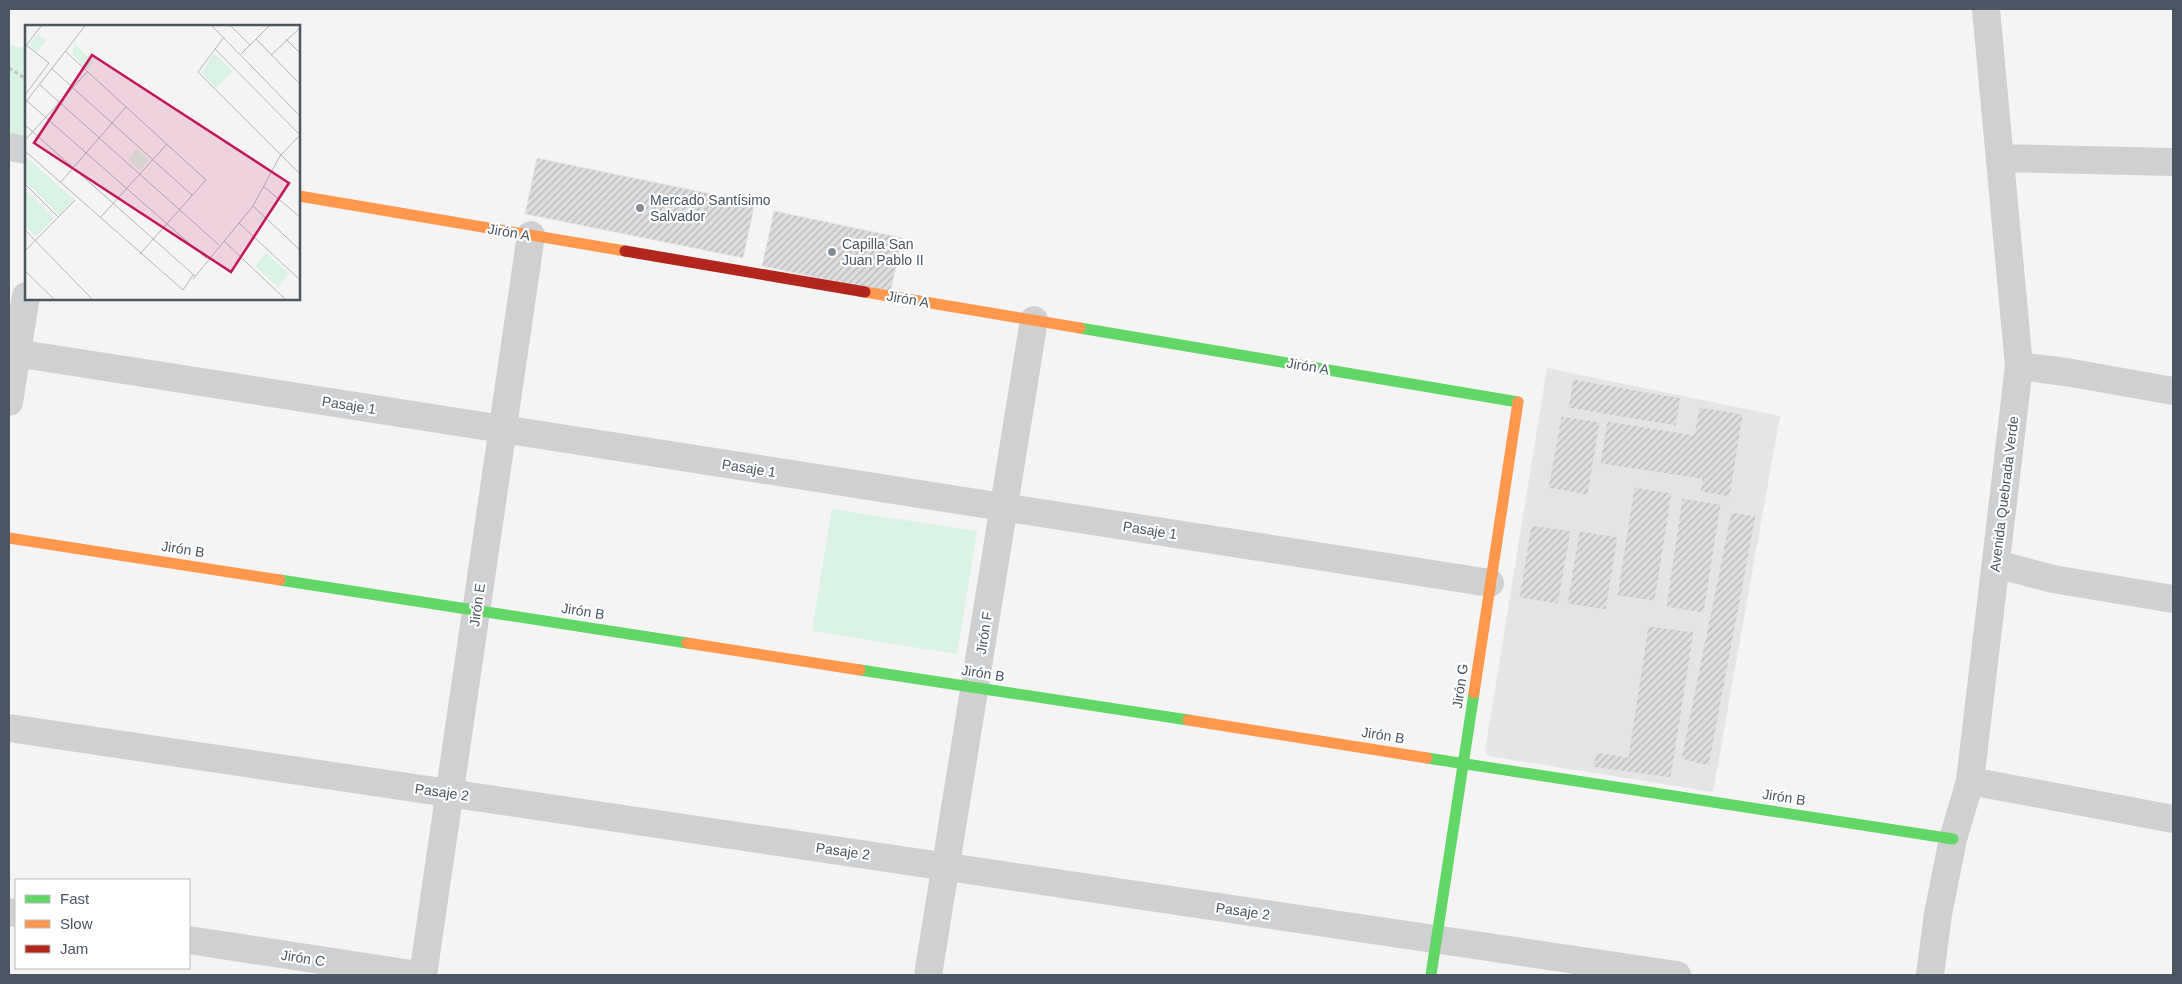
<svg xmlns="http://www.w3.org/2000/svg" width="2182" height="984" font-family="Helvetica,sans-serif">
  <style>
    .education { fill: #e6e5e6 }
    .green { fill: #d9f2e3 }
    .building { fill: url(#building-hatch); stroke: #e5e6e7 }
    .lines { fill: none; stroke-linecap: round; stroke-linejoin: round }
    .path { stroke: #bcc7c4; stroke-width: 3; stroke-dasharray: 4 2.5; stroke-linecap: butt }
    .street { stroke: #ced0d2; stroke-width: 28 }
    .fast { stroke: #63d668; stroke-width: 11 }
    .slow { stroke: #ff974d; stroke-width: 11 }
    .jam { stroke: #b3261e; stroke-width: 11 }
    .poi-dot { fill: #868d94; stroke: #fff; stroke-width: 2 }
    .labels { text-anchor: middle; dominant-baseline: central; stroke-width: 4.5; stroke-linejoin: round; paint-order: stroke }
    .poi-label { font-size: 14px; fill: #4a5661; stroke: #fff; text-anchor: start }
    .street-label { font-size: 14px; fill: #4a5661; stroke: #fff }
    .inset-road { fill: none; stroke: #b0b5b9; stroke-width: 1 }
    .view { fill: #c2185b; fill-opacity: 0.15; stroke: #c2185b; stroke-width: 2.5 }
    .inset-edge { fill: none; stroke: #4a5661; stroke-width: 2.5 }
  </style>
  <defs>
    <pattern id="building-hatch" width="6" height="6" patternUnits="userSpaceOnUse" patternTransform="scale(1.25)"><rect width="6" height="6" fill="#ddddde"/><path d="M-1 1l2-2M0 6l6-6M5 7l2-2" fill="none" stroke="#b5b6b7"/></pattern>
  </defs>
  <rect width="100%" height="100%" fill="#f4f4f4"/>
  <path class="education" d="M1547,368L1780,416L1713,792L1489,756L1485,751Z"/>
  <path class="green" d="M9,45L26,48V136L9,133Z
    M832,509L977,531L957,654L812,631Z"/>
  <path class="building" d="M537,158L755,203L743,258L525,214Z
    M774,211L903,238L890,293L762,266Z
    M1573,379L1681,398L1676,426L1568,408Z
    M1699,407L1743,414L1730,497L1700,492L1702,479L1600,464L1607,421L1694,435Z
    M1561,416L1600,422L1588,495L1548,488Z
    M1634,487L1672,493L1655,601L1617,596Z
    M1682,498L1721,504L1704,613L1666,607Z
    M1731,512L1756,516L1709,766L1681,759Z
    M1531,525L1571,531L1558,604L1519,598Z
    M1579,531L1618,537L1606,610L1567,604Z
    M1648,626L1694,632L1671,778L1593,767L1596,752L1628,757Z"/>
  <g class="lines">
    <path class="path" d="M9,68L26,79"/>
    <path class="street" d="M9,147L26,150
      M2000,158L2173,162
      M9,352L1490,583
      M2019,366L2072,373L2173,391
      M9,402L26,296
      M1996,564L2053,579L2173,599
      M9,728L1677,975
      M1970,781L2173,819
      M9,912L16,913
      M189,940L418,975
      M423,975L531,235
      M928,975L1034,320
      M1930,975L1938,914L1953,839L1970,781L2019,366L1986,9"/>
    <path class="fast" d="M1080,328L1518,402
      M280,580L687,643
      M860,670L1188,720
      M1427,758L1953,839
      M1431,975L1474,693"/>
    <path class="slow" d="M299,196L625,251
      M865,292L1080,328
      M9,538L280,580
      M687,643L860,670
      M1474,693L1518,402
      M1188,720L1427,758"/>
    <path class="jam" d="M625,251L865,292"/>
  </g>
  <g class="poi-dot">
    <circle cx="640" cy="208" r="5"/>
    <circle cx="832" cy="252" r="5"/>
  </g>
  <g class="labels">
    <g class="poi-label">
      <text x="650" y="200">Mercado Santísimo<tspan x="650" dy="16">Salvador</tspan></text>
      <text x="842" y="244">Capilla San<tspan x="842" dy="16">Juan Pablo II</tspan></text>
    </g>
    <g class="street-label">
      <text transform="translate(509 232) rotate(10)">Jirón A</text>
      <text transform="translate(908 299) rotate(10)">Jirón A</text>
      <text transform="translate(1308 366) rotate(10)">Jirón A</text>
      <text transform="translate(349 405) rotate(9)">Pasaje 1</text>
      <text transform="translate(749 468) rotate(9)">Pasaje 1</text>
      <text transform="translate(2004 494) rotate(-83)">Avenida Quebrada Verde</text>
      <text transform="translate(1150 530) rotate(9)">Pasaje 1</text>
      <text transform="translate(183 549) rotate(9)">Jirón B</text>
      <text transform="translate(477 605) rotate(-82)">Jirón E</text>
      <text transform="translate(583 611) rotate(9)">Jirón B</text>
      <text transform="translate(984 633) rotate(-81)">Jirón F</text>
      <text transform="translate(983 673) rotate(9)">Jirón B</text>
      <text transform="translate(1460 686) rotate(-82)">Jirón G</text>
      <text transform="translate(1383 735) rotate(9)">Jirón B</text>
      <text transform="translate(442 792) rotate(8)">Pasaje 2</text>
      <text transform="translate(1784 797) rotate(9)">Jirón B</text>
      <text transform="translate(843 851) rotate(8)">Pasaje 2</text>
      <text transform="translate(1243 911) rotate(8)">Pasaje 2</text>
      <text transform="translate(303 958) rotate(9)">Jirón C</text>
    </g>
  </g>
  <g transform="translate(25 25)">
    <rect width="275" height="275" fill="#f4f4f4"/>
    <path d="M13,9L21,15L12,27L4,20ZM50,19L68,37L62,44L47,29ZM189,28L208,46L191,63L177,48ZM112,124L124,135L115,145L103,134ZM0,131L49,174L34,190L0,156ZM0,164L29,193L11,211L0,201ZM241,228L264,249L253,262L230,241Z" fill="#d9f2e3"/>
    <path class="inset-road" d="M187,1L275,91M206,1L225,20M199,12L173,47L275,149M231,14L275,59M261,14L275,28M0,19L24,38L0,70M0,22L16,1M190,24L275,110M40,26L181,155L115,229M216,29L244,1M246,30L275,3M26,43L167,170M14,59L194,220M2,76L182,234M0,78L60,1M0,100L170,251M0,115L63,46M0,126L158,265L168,250M35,158L101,82M0,159L33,192M238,161L275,192M228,181L275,225M75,193L142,119M214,198L275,255M0,205L67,274M199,216L260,274M0,226L50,175M0,246L29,274M168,254L228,181L255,131L275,110"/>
    <path class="view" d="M67,30L264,158L206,247L9,118Z"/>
    <rect width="275" height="275" class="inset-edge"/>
  </g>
  <rect width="2182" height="984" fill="none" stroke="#4a5661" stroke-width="20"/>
  <rect x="15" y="879" width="175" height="90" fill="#ffffff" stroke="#b7bbc0"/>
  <rect x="25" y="895" width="25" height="8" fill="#63d668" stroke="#b7bbc0"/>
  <text x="60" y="904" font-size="15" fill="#4a5661">Fast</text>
  <rect x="25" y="920" width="25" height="8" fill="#ff974d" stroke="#b7bbc0"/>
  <text x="60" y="929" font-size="15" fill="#4a5661">Slow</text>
  <rect x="25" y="945" width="25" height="8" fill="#b3261e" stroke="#b7bbc0"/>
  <text x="60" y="954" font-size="15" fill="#4a5661">Jam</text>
</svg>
